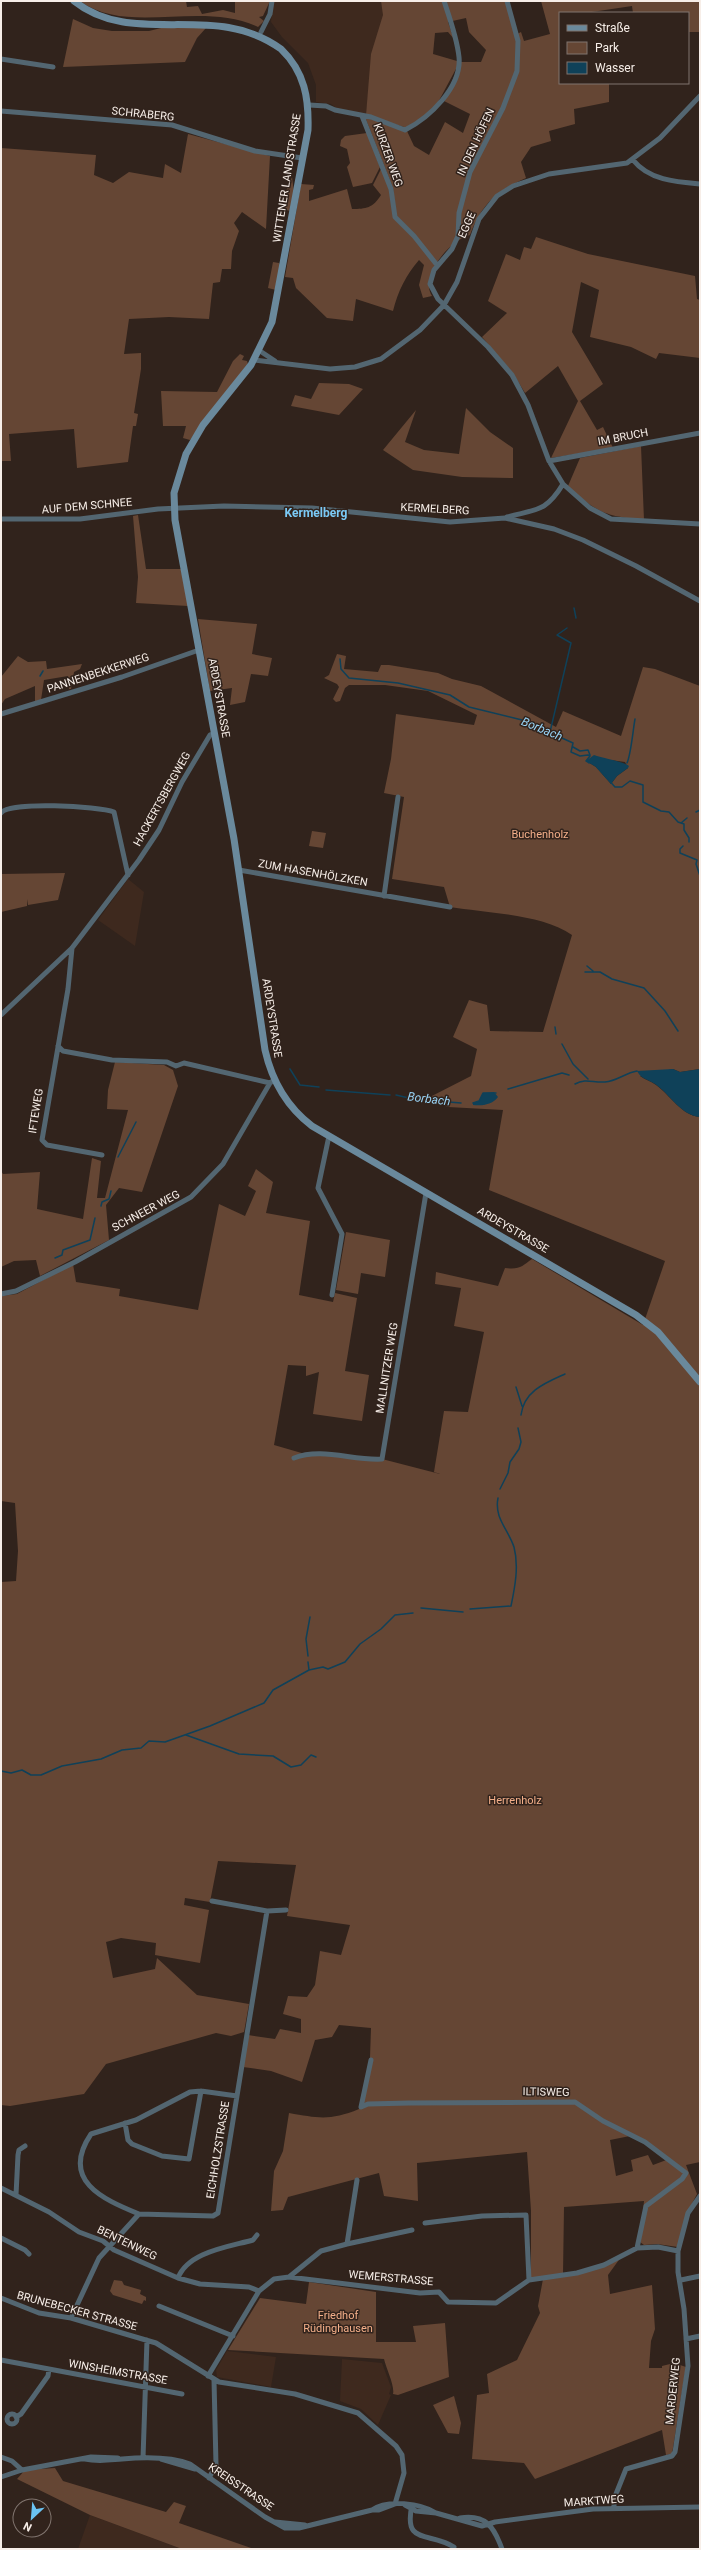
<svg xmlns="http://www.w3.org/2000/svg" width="701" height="2550" font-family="Roboto,sans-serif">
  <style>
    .built { fill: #3e291e }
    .green { fill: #654634; fill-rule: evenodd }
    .water { fill: #0f4159 }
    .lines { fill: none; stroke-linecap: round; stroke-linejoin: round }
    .stream { stroke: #0f4159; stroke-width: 1.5 }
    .minor { stroke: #536671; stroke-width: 5 }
    .secondary { stroke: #6a899c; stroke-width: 7 }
    .labels { text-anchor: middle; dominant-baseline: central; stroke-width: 3; stroke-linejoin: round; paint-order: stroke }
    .street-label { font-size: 11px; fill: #f7eee8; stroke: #31231c }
    .park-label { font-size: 11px; fill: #f4af89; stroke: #31231c }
    .neighbourhood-label { font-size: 12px; font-weight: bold; fill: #7bcaf6; stroke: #31231c }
    .water-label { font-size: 12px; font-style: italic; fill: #99d4f6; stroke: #31231c }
  </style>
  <rect width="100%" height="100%" fill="#31231c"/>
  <path class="built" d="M273,1H381L384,15L369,87L366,115L336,108L331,104L316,102V85L308,63L282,37L271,22Z
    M128,879L144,892L135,946L98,920Z
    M227,2351L276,2357L271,2387L217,2377L216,2370Z
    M342,2359L382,2363L391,2387L389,2394L391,2395L378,2425L361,2409L340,2401Z
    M90,2515L182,2549H78Z"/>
  <path class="green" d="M80,1H186L187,7L198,6L202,14L223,10L235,13V1H270L263,16L259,17L264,21L258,27C201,0 128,36 80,1Z
    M381,1H505L515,35L521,32L524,41L550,34L541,1H700V32H688V13H633L632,6L585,13H560V83H609V102L574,109L575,124L549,131L551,141L531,147L521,162L526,178C496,191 482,204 470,235C451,239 419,276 432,296L423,298L419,285L424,265L419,260C406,275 398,291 393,311L356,299L353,321L327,318L296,288L293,278L285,277L301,184L314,185L313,189L309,190V201L347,189L352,209C366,209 373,208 381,195L373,185L381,169L390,189L396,216L393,188L365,117L407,131L414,146L429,155L445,122L463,133L470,114L444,101L460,62H481L486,50L469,32L466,18L448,22L454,39L448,32L435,33L433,54L457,61V67L435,108L407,128L366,115L371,54L383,15Z
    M73,19L93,28L112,31H149L165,27L206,28L197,38L185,62L63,67Z
    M367,133L380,167L372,183L353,187L347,167L350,163L347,149L340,146L341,140L345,136Z
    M188,134L270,156L266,229L242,212L234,223L239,231L232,251L231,269H222L220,282L213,283L209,319L169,317L129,319L124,354L141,353V369L134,413L138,414L136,426H133L128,462L77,468L74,429L9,434L11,461H1V148L96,155L94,175L113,183L129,172L163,178L165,164L181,173Z
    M292,177L294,192L290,211L283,209L282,201Z
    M536,237L588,254L695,276L697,299L700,300V358L659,353L656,359L631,347L590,337L599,290L581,282L572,332L603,384L580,401L597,430L603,427L613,448L551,458L578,401L558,366L525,393L513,373L482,337L507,313L488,301L506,254L520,260L524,247L531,249Z
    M273,262L279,263L281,266L276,290L268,288Z
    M240,354L244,356L242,360L247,361L248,364L190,440L183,438L186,426H163L161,391L217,392L233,361Z
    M319,383L349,384L363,389L339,415L291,406L295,395L311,399Z
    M466,408L490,432L513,448V478L462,477L413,470L383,450L416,410L405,442L424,450L459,454Z
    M641,446L644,520C605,516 597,513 568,486L580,458Z
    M138,515L146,569H181L188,606L136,603L138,577L133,516Z
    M198,619L257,624L252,654L272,658L268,676L251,674L245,702L230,705L232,688L210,691Z
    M337,654L346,656L344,669L378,672L381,665H389L438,673L452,679L481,686L556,727L563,711L621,736L643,667L655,669L700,686V1069L680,1072L673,1069L640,1076C645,1080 651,1081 656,1085C670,1095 682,1116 700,1117V2162L686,2165L697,2194L687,2213L678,2247L657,2244L644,2245L640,2242L644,2201L564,2207L563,2274L531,2278V2211L527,2152L417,2163L418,2201L384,2196L379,2173L288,2197L283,2210L271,2211L274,2171L283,2151L289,2113C318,2118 330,2121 359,2109L370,2058L371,2028L339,2025L332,2037L315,2040L302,2082L271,2071L243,2067L248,2035L275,2039L280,2029L301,2033V2019L283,2014L288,1996L307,1997L315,1985L320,1951L341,1955L350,1925L287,1916L296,1865L218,1861L210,1902L185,1898L184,1905L209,1910L200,1963L155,1955L156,1943L121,1938L106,1942L113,1978L155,1969L157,1958L197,1995L249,2004L244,2032L231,2036L216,2033L106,2064L84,2094L10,2106L1,2105V1605H3H1V1582L16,1581L18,1551L15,1503L1,1501V1296L17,1294L73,1264L76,1282L120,1289L119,1296L198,1310L219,1204L245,1216L256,1191L248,1186L256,1169L273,1182L266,1213L310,1221L299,1295L333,1302L335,1293L357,1298L345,1371L369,1375L362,1421L313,1414L319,1372L306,1376V1366L288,1365L274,1445L305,1454L382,1459L440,1474L434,1472L444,1411L468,1412L484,1332L454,1326L461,1288L435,1284L436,1272L498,1286L505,1268C520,1270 522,1266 532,1259L643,1325L665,1261L489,1190L503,1110L448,1107L426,1099L471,1076L477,1049L453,1037L469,1000L487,1005L490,1031L543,1032L572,935C542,914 486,913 450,907L444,887L392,879L404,797L384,793L391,759L396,714L474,725L477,715L428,691L385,685H349L345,688L340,701L336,702L333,699L339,687L337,684L324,678L329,675ZM603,759L625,762L628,768L617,776L611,784L596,767L588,762ZM635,2135L669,2159L653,2165L648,2155L631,2160L633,2171L616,2176L610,2140Z
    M18,656L28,662L46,661L47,669L82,664L80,669L74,672L71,689H69L68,676L44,680L41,700L35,702V686L5,699L1,705V677Z
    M312,831L326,833L323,848L309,846Z
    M65,873L58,900L28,905L27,899V906L1,912V874Z
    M115,1062L164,1065L173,1070L178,1086L142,1192L119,1188L106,1205L109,1240L40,1276L36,1260L14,1261L1,1267V1171L3,1174L40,1172L37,1209L83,1219L92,1158L101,1161L97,1198H105L128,1110L107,1109L108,1090Z
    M346,1232L390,1240L385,1277L361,1273L358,1294L336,1290Z
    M621,2257L608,2275L610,2294L652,2285L655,2329L651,2341L649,2368H662V2366L674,2363L686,2367L672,2454L666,2455L662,2430L535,2479L524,2463L472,2459L477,2395L489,2393L487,2374L517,2360L540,2313L538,2306L543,2279L577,2274Z
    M114,2280L122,2281L124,2285L141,2290L140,2294L146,2297V2301L144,2300L142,2304L113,2295L110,2291Z
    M309,2282L376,2292V2342H416L413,2326L445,2323L449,2377L398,2395L393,2394C395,2386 386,2368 384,2359L228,2350L260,2298L306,2304Z
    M454,2396L461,2423L459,2434L448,2433L433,2405Z
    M55,2468L63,2481L166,2512L174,2502L186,2506L179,2523L254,2549H182L90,2515L17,2479L25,2470Z"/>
  <path class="water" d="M594,755C602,758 625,762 629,766L628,768L617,776L611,784L596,767L586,761Z
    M673,1069L680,1072L700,1069V1117C680,1115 670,1094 655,1084C648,1079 642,1080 637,1071Z
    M494,1092L498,1097C492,1105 482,1106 473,1105V1103L479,1101L483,1093Z"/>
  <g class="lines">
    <path class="stream" d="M574,608L576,618
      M340,659L341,669L349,678L398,683L450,695L469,707L522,720L573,743L571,752L580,756L588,755L590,756L586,761L589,763
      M40,676L43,671
      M550,732L571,643L557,635L567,628
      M573,747L580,751L588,750L590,755
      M627,763C631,754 633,730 635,719
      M597,767L615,787H622L630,781L643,785V802L661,811L669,812L678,822L684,824V830L689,838V842
      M696,812L700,810
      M681,823L687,818
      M683,846L680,849V853L697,860L696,864L700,876
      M587,966L593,971
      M585,972H600L612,979L644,988L665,1011L678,1031
      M555,1027L556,1034
      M562,1044L573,1064L588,1079
      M290,1069L300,1085L319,1087
      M575,1084C586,1078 593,1083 605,1082C617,1081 625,1073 637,1071
      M508,1089L562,1073L569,1075
      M326,1090L390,1095
      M396,1095L413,1099L461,1103
      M473,1103L479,1101L483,1093H496
      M118,1157L136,1122
      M101,1206L102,1202L109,1199L111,1191
      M55,1258L62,1255L63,1250L90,1240L95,1218
      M516,1387L522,1406
      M521,1415C524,1391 545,1383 565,1374
      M500,1489L508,1473L510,1462L519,1449L521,1442L518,1428
      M421,1608L463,1612
      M470,1609L511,1606C515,1587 519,1566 514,1547C508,1529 494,1518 498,1498
      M308,1656L306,1639L310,1617
      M308,1662L309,1670
      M186,1735L239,1754L273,1756L291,1767L301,1765L311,1755L316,1757
      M1,1771L11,1773L22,1770L31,1775H41L62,1766L101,1759L122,1750L141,1748L149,1741L165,1742L210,1726L264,1703L273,1690L309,1670L323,1667L328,1669L345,1662L360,1644L381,1629L395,1615L413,1613"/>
    <path class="minor" d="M261,32L270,14L272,1
      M1,59L53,67
      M309,105L326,106L335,110L371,117L405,130C429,118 462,87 459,57C457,38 450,19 444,1
      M1,111L172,125L255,151L302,158
      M362,116L391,189L395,217L414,236L437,265
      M633,160C649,180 675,182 700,184
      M260,351L275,361
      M254,360L330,369L355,367L381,359L420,330L444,305L457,282L479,219L497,196L513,186L549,174L627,163L660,138L700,96
      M549,461L700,433
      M563,484L590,508L611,519L700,524
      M507,517C537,509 546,512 563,484L549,461L528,405L512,375L488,347L438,299L430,284L434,270L452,249L458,236L459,213L470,172L503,108L517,71L518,41L507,1
      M1,519H80L158,509L224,506L312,508L450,522L505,518L554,529L583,540L636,566L700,601
      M1,714L122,677L199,650
      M1,813C8,801 99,806 114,812L128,875
      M239,870L450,907
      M384,896L398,797
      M72,948L68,989L42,1140L47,1145L102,1155
      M1,1015L72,948L139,860L159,830L182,782L210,735L214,734
      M58,1046L63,1051L112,1060L167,1062L176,1066L184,1063L270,1083
      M329,1136L318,1188L342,1234L332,1295
      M1,1294L16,1291L75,1262L191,1197L223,1164L270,1083L274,1080
      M294,1458C322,1447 353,1461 382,1459L426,1193
      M267,1911L286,1910
      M371,2060L361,2107L368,2104L409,2103L575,2102L603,2121L645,2142L686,2173L682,2179L646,2206L637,2248
      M125,2123L128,2140L132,2144L162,2156L189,2159L201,2091
      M1,2188L49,2212L79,2232L103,2241L114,2250L178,2278L200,2284L249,2287L259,2291
      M16,2195L18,2155L19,2150L25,2146
      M139,2214C102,2199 60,2180 91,2134L136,2120L190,2092L201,2091L237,2096
      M425,2223L482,2216L526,2215L529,2280
      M1,2238L25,2250L29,2254
      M347,2244L412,2230
      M289,2277L321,2251L347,2244L357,2180
      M178,2278C188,2252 228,2247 253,2240L257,2235
      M681,2280L700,2276
      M1,2298L39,2313L71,2318L156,2343L219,2382L295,2394L358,2413L396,2446L402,2455L404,2473L395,2504
      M159,2306L233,2336
      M71,2318L99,2258L139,2214L213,2216L218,2213L267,1911L212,1901
      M686,2339L700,2336
      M1,2360L182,2394
      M208,2376L259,2291L274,2279L289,2277L420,2293L439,2292L448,2302L496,2303L529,2280L577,2273L604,2265L637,2248L658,2247L678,2251
      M7 2419a5 5 0 1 1 10 0a5 5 0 1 1-10 0Z
      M16,2417L21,2414L48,2376L49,2369
      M1,2457L12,2461L22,2470
      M143,2458L147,2340
      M85,2459C98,2462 109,2460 122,2459C144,2457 169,2456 190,2464L265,2517L285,2528H299L372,2510H379L395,2504
      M161,2459L195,2469
      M1,2477L22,2470L91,2457L118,2458
      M209,2478L216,2465L214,2380
      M405,2505L416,2511L436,2513L482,2526L495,2522L593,2509L700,2507
      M412,2505C403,2546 429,2531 454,2547
      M614,2508V2499L626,2469L672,2456L675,2452L688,2366L684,2309L678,2272V2251L688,2213L700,2196
      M372,2510C387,2499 421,2503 436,2513
      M460,2518C486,2514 494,2527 502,2549
      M275,2522L305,2525"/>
    <path class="secondary" d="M74,1C134,49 214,0 281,49C305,72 309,99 308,130L272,322L251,365L203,425L186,454L174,493L175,520L234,839L265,1050C272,1081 287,1107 312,1126L636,1315L658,1332L700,1382"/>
  </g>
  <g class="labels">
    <g class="street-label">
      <text transform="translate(143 114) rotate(6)">SCHRABERG</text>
      <text transform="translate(476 142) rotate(-65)">IN DEN HÖFEN</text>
      <text transform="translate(388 155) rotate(70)">KURZER WEG</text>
      <text transform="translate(287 178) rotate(-81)">WITTENER LANDSTRASSE</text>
      <text transform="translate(467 225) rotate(-67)">EGGE</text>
      <text transform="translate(623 437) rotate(-11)">IM BRUCH</text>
      <text transform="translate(87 506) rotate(-5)">AUF DEM SCHNEE</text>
      <text transform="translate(435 509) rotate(3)">KERMELBERG</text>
      <text transform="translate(98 673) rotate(-18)">PANNENBEKKERWEG</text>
      <text transform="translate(219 698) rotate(80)">ARDEYSTRASSE</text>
      <text transform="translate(162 799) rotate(-61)">HACKERTSBERGWEG</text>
      <text transform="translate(313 873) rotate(10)">ZUM HASENHÖLZKEN</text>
      <text transform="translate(272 1018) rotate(81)">ARDEYSTRASSE</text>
      <text transform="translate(36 1111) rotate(-81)">IFTEWEG</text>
      <text transform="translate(146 1211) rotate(-28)">SCHNEER WEG</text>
      <text transform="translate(513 1230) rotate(30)">ARDEYSTRASSE</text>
      <text transform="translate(387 1368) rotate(-81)">MALLNITZER WEG</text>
      <text transform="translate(546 2092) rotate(1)">ILTISWEG</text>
      <text transform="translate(218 2150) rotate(-81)">EICHHOLZSTRASSE</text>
      <text transform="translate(127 2243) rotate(26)">BENTENWEG</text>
      <text transform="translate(391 2278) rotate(5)">WEMERSTRASSE</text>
      <text transform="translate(77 2311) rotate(15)">BRUNEBECKER STRASSE</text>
      <text transform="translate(118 2372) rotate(10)">WINSHEIMSTRASSE</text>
      <text transform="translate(673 2391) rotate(-84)">MARDERWEG</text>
      <text transform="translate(241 2487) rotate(34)">KREISSTRASSE</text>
      <text transform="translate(594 2501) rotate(-4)">MARKTWEG</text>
    </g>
    <g class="park-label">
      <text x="540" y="834">Buchenholz</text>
      <text x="515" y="1800">Herrenholz</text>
      <text x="338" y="2315">Friedhof<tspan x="338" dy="13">Rüdinghausen</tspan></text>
    </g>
    <g class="neighbourhood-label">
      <text x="316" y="513">Kermelberg</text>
    </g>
    <g class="water-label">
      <text transform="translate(542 729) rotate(22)">Borbach</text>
      <text transform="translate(429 1099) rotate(7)">Borbach</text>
    </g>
  </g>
  <rect width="701" height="2550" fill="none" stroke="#f7eee8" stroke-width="4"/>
  <rect x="559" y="12" width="130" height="72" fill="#31231c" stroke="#80746e"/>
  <rect x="567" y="25" width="20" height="6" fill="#6a899c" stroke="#80746e"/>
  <text x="595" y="32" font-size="12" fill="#f7eee8">Straße</text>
  <rect x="567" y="42" width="20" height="12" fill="#654634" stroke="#80746e"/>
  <text x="595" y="52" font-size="12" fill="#f7eee8">Park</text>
  <rect x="567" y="62" width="20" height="12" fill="#0f4159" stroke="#80746e"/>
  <text x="595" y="72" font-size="12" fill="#f7eee8">Wasser</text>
  <g transform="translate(32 2518) rotate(206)"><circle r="19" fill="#31231c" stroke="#80746e"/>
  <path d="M0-3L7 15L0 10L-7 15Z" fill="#6bc3f2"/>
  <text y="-6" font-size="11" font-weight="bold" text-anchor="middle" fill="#f7eee8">N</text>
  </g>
</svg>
